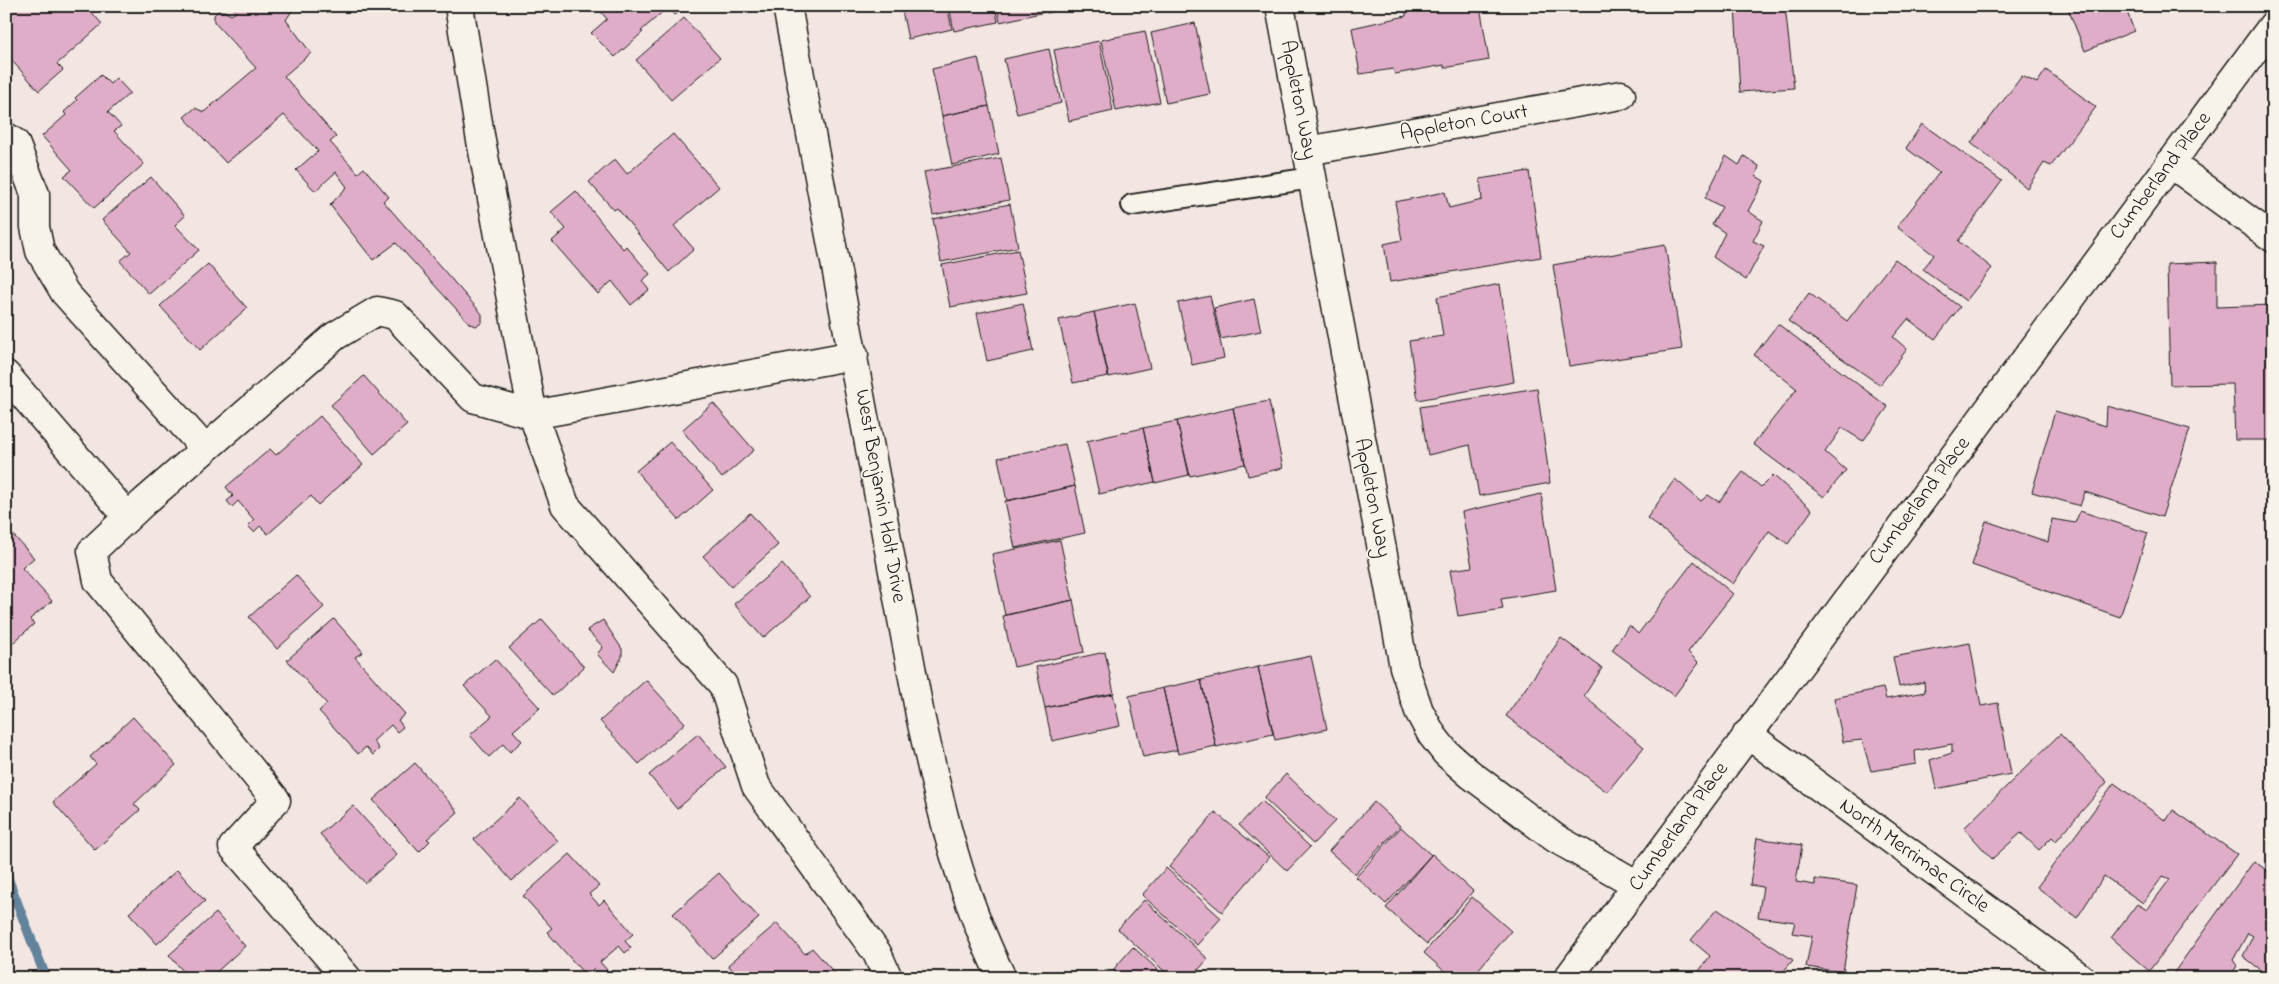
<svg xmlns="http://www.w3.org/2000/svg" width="2279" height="984" font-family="'Indie Flower',sans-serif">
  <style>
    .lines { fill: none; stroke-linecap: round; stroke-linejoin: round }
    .stream { stroke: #64839c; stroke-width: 10 }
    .building { fill: #e0adc8; stroke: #1c1c1c }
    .lane-casing { stroke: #1c1c1c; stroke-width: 24 }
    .street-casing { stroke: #1c1c1c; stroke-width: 31 }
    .secondary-casing { stroke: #1c1c1c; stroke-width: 31 }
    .lane { stroke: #f7f3e8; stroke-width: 20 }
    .street { stroke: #f7f3e8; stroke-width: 28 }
    .secondary { stroke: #f7f3e8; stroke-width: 28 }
    .labels { text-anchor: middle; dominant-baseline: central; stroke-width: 4; stroke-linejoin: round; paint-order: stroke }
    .street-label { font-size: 21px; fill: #1c1c1c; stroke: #f7f3e8 }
  </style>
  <rect width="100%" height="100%" fill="#f2e5e2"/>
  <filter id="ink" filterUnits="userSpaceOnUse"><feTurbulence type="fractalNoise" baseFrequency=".02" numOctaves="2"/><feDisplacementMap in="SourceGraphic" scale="10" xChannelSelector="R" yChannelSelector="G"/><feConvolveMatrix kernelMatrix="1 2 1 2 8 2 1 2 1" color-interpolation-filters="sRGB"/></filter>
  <g filter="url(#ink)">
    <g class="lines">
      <path class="stream" d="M6,869L8,879L46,978"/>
    </g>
    <path class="building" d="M6,6H66L68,9L71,6H86L102,24L57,64L63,70L39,91L6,54Z
      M232,6H295L286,20L311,53L284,76L336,137L330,142L358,173L364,168L389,197L383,201L482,314V323L476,326L470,324L396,243L373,260L330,205L347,187L336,172L315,191L296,170L318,151L284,115L226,163L184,117L195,108L204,112L256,68L214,22V15L218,11H224L231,15L236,12Z
      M596,6H683L684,8L675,15L668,7L641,31L643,32L615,57L591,33L607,19Z
      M901,6H947L952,29L908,39Z
      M949,6H995L998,22L954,31Z
      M997,6H1043L1045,12L1000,22Z
      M1045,6H1078L1047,13Z
      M1406,6H1480L1489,60L1444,68V65L1395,74L1393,69L1360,74L1352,28L1406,16Z
      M1735,6H1785L1794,88L1740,92Z
      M2067,6H2125L2134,31L2085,51Z
      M684,18L720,58L671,100L636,60Z
      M1195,23L1210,94L1166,103L1151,33Z
      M1145,31L1160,102L1116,111L1101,40Z
      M1099,41L1113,111L1069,121L1054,50Z
      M1049,49L1061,103L1017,114L1004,59Z
      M978,58L989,106L942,116L932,69Z
      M2046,70L2096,107L2051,166L2044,163L2027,188L1971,143L2022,76L2037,83Z
      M101,75L110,84L116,78L130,93L108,112L121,126L114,131L144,164L94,208L64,176L72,170L42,136L66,115L64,112L77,100L75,98Z
      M989,106L999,154L952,165L942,116Z
      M1922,124L2002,181L1958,241L1992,268L1966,301L1923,269L1934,255L1897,227L1939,173L1906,148Z
      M673,134L719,187L674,226L694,249L669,272L617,208L614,210L589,182L615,159L627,174Z
      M1726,156L1739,165L1744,156L1759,166L1756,176L1764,181L1748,211L1763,221L1753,241L1764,246L1746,280L1713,257L1725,233L1712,224L1722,207L1705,198Z
      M1001,158L1009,200L933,215L924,172Z
      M1529,171L1541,257L1390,282L1384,244L1402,240L1395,202L1445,192L1449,208L1482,200L1480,179Z
      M151,177L185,216L175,225L199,250L149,294L120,261L131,252L102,220Z
      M576,191L623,249L626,246L650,274L642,281L649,290L631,305L612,281L598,294L552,241L566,229L551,212Z
      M1010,204L1018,247L941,262L933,219Z
      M1665,245L1682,349L1569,366L1553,265Z
      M1018,250L1027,293L950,307L942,265Z
      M1895,259L1960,307L1935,339L1908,319L1893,337L1907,349L1880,385L1788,321L1809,293L1847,321Z
      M2217,262V307L2273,305V440H2235L2233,384L2170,385L2167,264Z
      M208,264L247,308L200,350L160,306Z
      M1500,284L1514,382L1418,400L1409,341L1443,336L1437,297Z
      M1210,296L1224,358L1192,365L1178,303Z
      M1254,299L1261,331L1221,339L1214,308Z
      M1023,303L1033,351L987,361L977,313Z
      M1135,303L1150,368L1109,377L1094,312Z
      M1094,312L1108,376L1073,383L1059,320Z
      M1778,324L1888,407L1863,441L1842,428L1825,452L1846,470L1824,497L1753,444L1797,389L1754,355Z
      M364,376L407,425L374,454L331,405Z
      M1537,388L1550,483L1479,496L1470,445L1428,455L1420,407Z
      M1269,401L1283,468L1248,476L1233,408Z
      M713,403L754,450L722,478L682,430Z
      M2107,406L2190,429L2162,517L2085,492L2080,506L2032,492L2055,411L2106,426Z
      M1233,408L1245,464L1190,476L1177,421Z
      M320,416L363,465L318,505L311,496L268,534L260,526L254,532L248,526L254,520L238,501L232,507L227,501L233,496L226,487L270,449L276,455Z
      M1177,421L1189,475L1155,483L1143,428Z
      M1143,428L1155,482L1099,494L1087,441Z
      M670,442L713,490L679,520L636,471Z
      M1065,444L1075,486L1007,501L998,458Z
      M1743,472L1761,487L1773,475L1812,510L1788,544L1769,531L1733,584L1647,518L1675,479L1701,501L1708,495L1719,502Z
      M1075,486L1085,533L1015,548L1005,501Z
      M1541,494L1556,590L1501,599L1503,609L1458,616L1450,570L1472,567L1462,512Z
      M2080,511L2148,533L2120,617L1972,565L1986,521L2048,542L2052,519L2075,523Z
      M750,513L778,545L731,587L703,556Z
      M6,527L34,558L22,568L52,601L30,619L34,624L6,649Z
      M1060,540L1073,600L1005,615L992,554Z
      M1694,561L1733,594L1688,652L1699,663L1674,696L1612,650L1629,625L1638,634Z
      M782,564L810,597L763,638L734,604Z
      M296,575L324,607L277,649L249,617Z
      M1073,600L1084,652L1014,667L1003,616Z
      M334,619L363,652L355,657L405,714L398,720L403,727L397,732L391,725L373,741L379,749L373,755L366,747L358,754L319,711L327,704L287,660Z
      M542,619L584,667L553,696L509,648Z
      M603,620L622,649V657L614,672L597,654L603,647L587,630Z
      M1561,638L1602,668L1584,696L1644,747L1607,792L1506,716Z
      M1970,643L1981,706L1998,703L2011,774L1936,789L1930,760L1952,753V744L1915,751L1916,764L1871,771L1862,740L1843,742L1834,698L1883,688L1886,699L1925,692L1924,682L1899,687L1893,657Z
      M1105,652L1114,693L1045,708L1036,667Z
      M1311,656L1327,729L1275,740L1258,667Z
      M495,659L540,708L513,731L522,741L510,752L503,744L489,757L470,735L492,716L464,686Z
      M1258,667L1273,734L1216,747L1201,680Z
      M646,680L685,723L639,764L600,721Z
      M1201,680L1216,746L1178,754L1163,688Z
      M1163,688L1177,750L1143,757L1129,696Z
      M1113,694L1120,726L1052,741L1045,708Z
      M133,717L176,765L134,804L140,810L95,850L53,802L96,764L90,757Z
      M698,734L726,767L677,809L649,775Z
      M2060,734L2107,782L2056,841L2052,837L2039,850L2021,833L1992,859L1964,828Z
      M415,763L458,812L427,839L430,841L419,852L373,800Z
      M1286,774L1335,821L1313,844L1264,798Z
      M2114,783L2166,821L2173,810L2237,854L2149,971L2111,938L2137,904L2147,910L2170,879L2163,876L2143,903L2104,876L2077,918L2037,887Z
      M520,798L558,841L512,881L474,839Z
      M1262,801L1310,847L1287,871L1239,825Z
      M1374,802L1400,826L1355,874L1329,851Z
      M353,806L397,855L365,883L320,834Z
      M1215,812L1269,857L1222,912L1169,867Z
      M1401,827L1431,855L1386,904L1356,877Z
      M1757,838L1802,845L1796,882L1815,885V879L1857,885L1843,972L1806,967L1812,936L1792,933L1795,922L1758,917L1763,887L1750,885Z
      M570,854L599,886L589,894L599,905L604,900L633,934L625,941L631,948L625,953L619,946L600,962L607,970L601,976L594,968L586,976L547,932L552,928L523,896Z
      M1432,854L1473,891L1427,944L1386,908Z
      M2254,861L2273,875V978H2256L2261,970L2243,956L2253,936L2248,933L2233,960L2237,966L2229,978H2170Z
      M1166,868L1221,918L1197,945L1142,895Z
      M177,870L205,901L157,944L129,913Z
      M719,873L759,918L712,959L673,914Z
      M1472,897L1511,931L1471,978H1452L1424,953Z
      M1144,900L1208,959L1191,978H1172L1118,929Z
      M1717,909L1793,960L1778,978H1694L1710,956L1691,940Z
      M216,913L245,946L210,978H189L169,955Z
      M777,923L805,954L812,948L839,978H739L728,965Z
      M1133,947L1167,978H1122L1113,970Z"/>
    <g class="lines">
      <defs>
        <path id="lane" d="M1132,205L1312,178"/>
        <path id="street" d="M459,6L480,135L533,415L565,505L723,685L756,786L877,953L888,978
          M1280,6L1404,667L1419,711L1432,735L1446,753L1470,774L1555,838L1636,884
          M6,137L15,143L35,194V227L40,251L65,293L205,449
          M1307,151L1621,95
          M2170,163L2273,238
          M6,375L128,517
          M1747,734L2081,978
          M347,978L233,847L276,800L98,581L92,551L143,503L335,336L377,311L395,315L473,398L533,415L854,355"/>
        <path id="secondary" d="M787,6L920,715C940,806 960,894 1002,978
          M1568,978L2273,25"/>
      </defs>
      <use href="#lane" class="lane-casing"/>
      <use href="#street" class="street-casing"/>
      <use href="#secondary" class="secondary-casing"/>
      <use href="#lane" class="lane"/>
      <use href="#street" class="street"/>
      <use href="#secondary" class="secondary"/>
    </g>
  </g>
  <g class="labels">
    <g class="street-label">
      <text transform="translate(1298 100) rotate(79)">Appleton Way</text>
      <text transform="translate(1464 123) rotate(-10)">Appleton Court</text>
      <text transform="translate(2161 176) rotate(-53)">Cumberland Place</text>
      <text transform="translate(880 496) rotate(80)">West Benjamin Holt Drive</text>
      <text transform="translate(1372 498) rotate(79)">Appleton Way</text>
      <text transform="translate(1920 501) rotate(-53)">Cumberland Place</text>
      <text transform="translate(1679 827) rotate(-54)">Cumberland Place</text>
      <text transform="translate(1914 856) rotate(36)">North Merrimac Circle</text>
    </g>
  </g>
  <rect width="2279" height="984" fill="none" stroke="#f7f3e8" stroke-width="25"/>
  <rect x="12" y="12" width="2254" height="959" fill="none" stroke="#1c1c1c" stroke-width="2" filter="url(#ink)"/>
</svg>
